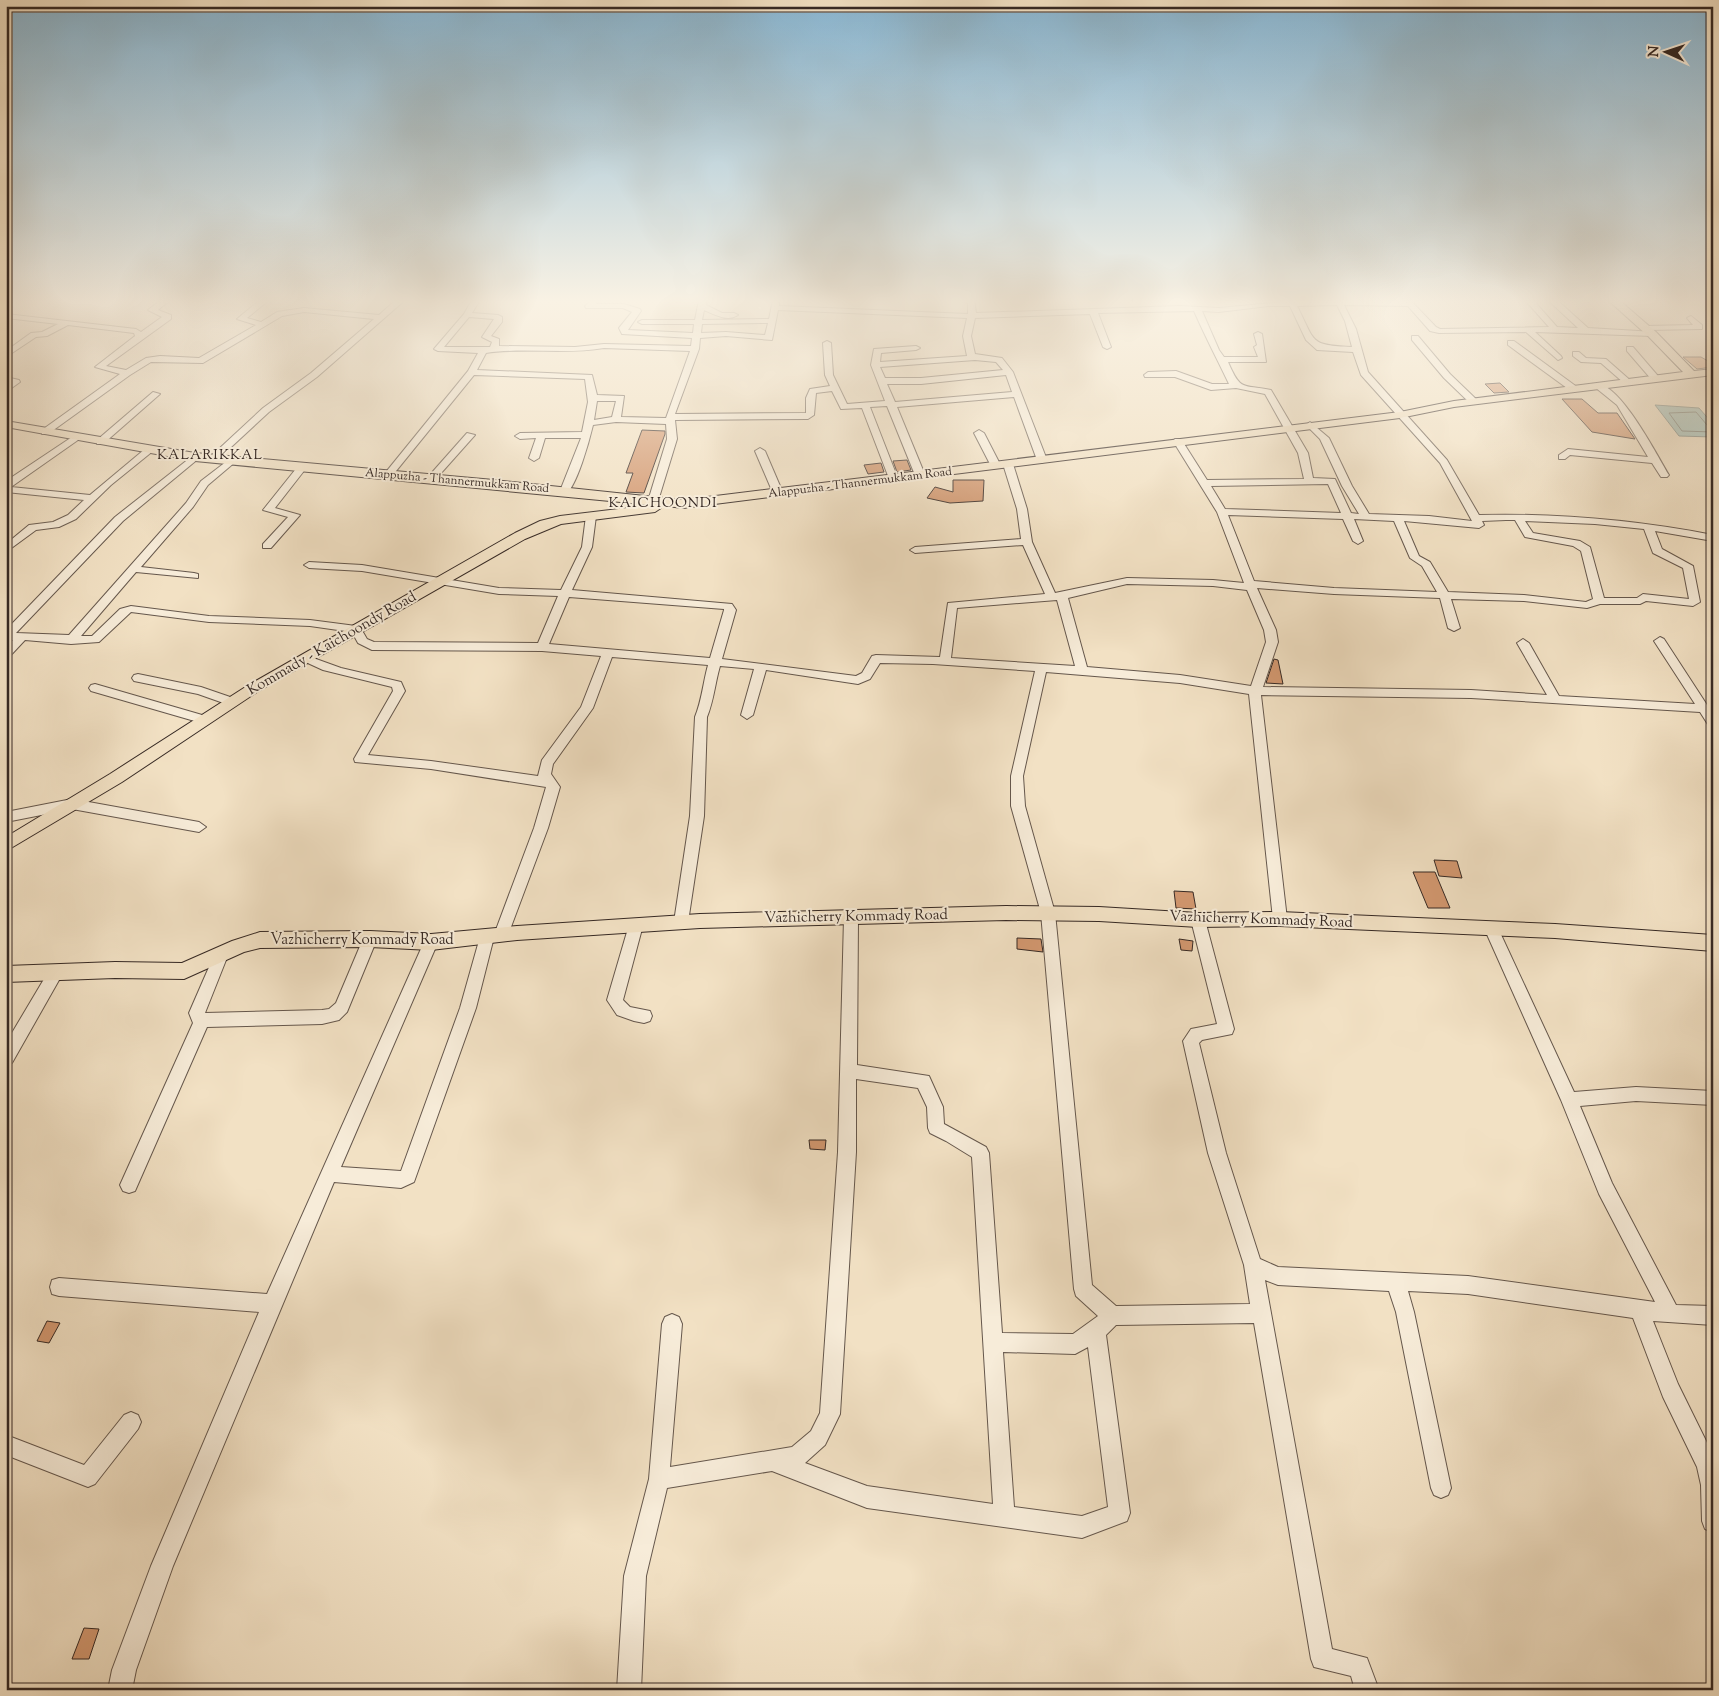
<svg xmlns="http://www.w3.org/2000/svg" width="1719" height="1696" font-family="'Sorts Mill Goudy',serif">
  <style>
    .water { fill: #9cbdb8; stroke: #73827d }
    .lines { fill: none; stroke-linecap: round; stroke-linejoin: round }
    .shore { stroke: #69736e; stroke-width: 1 }
    .building { fill: #d39870; stroke: #362924 }
    .minor-casing { stroke: #65574c; stroke-width: 2 }
    .major-casing { stroke: #362924; stroke-width: 2 }
    .minor { fill: #f7ecd9; fill-rule: evenodd }
    .major { fill: #f2e1c4; fill-rule: evenodd }
    .labels { text-anchor: middle; dominant-baseline: central; stroke-width: 4; stroke-linejoin: round; paint-order: stroke }
    .far-street-label { font-size: 12px; fill: #362924; stroke: #f7ecd9 }
    .far-neighbourhood-label { font-size: 14px; letter-spacing: 1px; fill: #362924; stroke: #f7ecd9 }
    .street-label { font-size: 15px; fill: #362924; stroke: #f7ecd9 }
  </style>
  <rect width="100%" height="100%" fill="#f2e1c4"/>
  <filter id="stains"><feTurbulence type="fractalNoise" baseFrequency=".004" numOctaves="4"/><feColorMatrix values="0 0 0 0 .2 0 0 0 0 .09 0 0 0 0 .02 0 0 0 .5 -.17"/></filter>
  <radialGradient id="worn" r=".72"><stop offset=".6" stop-color="#630" stop-opacity="0"/><stop offset="1" stop-color="#630" stop-opacity=".3"/></radialGradient>
  <path class="water" d="M1655,405L1699,408L1713,424V437L1679,436Z"/>
  <g class="lines">
    <path class="shore" d="M1713,426L1707,425L1696,412L1669,413L1682,431L1713,432"/>
  </g>
  <path class="building" d="M1683,357H1701L1713,364V367L1697,369Z
    M1500,383L1509,392L1494,393L1485,384Z
    M1562,399H1582L1598,413H1617L1635,439L1592,432Z
    M642,430L665,431V434L644,493L626,492L633,473H626Z
    M907,460L911,470L897,472L893,461Z
    M881,463L884,472L868,474L864,465Z
    M953,480H984L983,501L950,503L927,498L935,487L953,492Z
    M1274,659L1278,660L1283,684L1266,683Z
    M1434,860L1457,861L1462,878L1439,876Z
    M1413,872H1435L1450,908H1428Z
    M1174,891L1193,892L1196,909L1176,908Z
    M1017,938L1041,939L1043,952L1017,949Z
    M1179,939L1193,941L1192,951L1181,950Z
    M809,1140H826L825,1150L810,1149Z
    M47,1321L60,1323L49,1343L37,1341Z
    M84,1628L99,1629L89,1659H72Z"/>
  <g class="lines">
    <defs>
      <path id="minor" d="M161,300H170L158,310L171,315V319L106,366L126,370L146,358L160,356L199,358L256,325L237,319L260,300H269L247,318L261,322L277,312L304,308L379,315L396,300H405L317,377L269,412L216,461L208,459L263,408L311,373L374,319L304,312L282,316L203,363L151,362L130,375L48,434H42V430L120,374L95,367L135,336L134,333L68,325L47,336L36,337L6,357V351L31,333L42,332L58,324L6,318V314L136,329L141,332L162,317L148,310Z
        M472,300H480L472,313L498,315L502,317V322L491,336L499,339V346L575,347L604,344L691,346L692,338L622,334L619,328L632,312L623,308H586L585,306L591,300H599L596,304H624L640,309L641,311L628,330L693,333L694,324H642L638,322L642,320H695L699,300H707L706,305L722,313H734L738,315C728,322 715,315 704,310L702,320L769,319L773,300H779V306L968,314V303L959,300H974L976,313L1180,306L1219,308L1292,301L1410,300L1436,327L1440,329L1549,327L1525,300H1533L1557,327L1578,328L1548,300H1557L1588,328L1655,332V336H1652L1535,332L1561,356L1562,358L1558,360L1526,332L1439,333L1430,331L1408,306L1344,305L1356,329L1368,372L1447,460L1479,515C1558,513 1635,520 1713,535V541L1655,531L1662,549L1693,566L1700,602L1693,606L1646,601L1640,604H1600L1587,608L1524,601L1451,599L1460,628L1454,631L1448,628L1440,598L1334,594L1257,588L1276,630L1278,642L1263,687L1471,690L1547,695L1517,643L1523,639L1529,643L1559,696L1695,704L1654,641L1660,637L1664,639L1707,705H1713V727L1709,726L1700,712L1471,698L1261,695L1287,919L1285,923H1275L1273,919L1249,694L1180,683L1046,672L1023,776L1025,806L1055,913L1092,1285L1116,1306L1250,1304L1244,1265L1208,1153L1183,1041L1191,1029L1217,1024L1191,920L1193,916H1203L1205,920L1234,1029L1232,1034L1202,1040L1199,1043L1226,1153L1260,1259L1278,1267L1468,1276L1655,1302L1599,1194L1561,1100L1485,930L1487,926H1497L1574,1092L1636,1087L1713,1091V1105L1636,1101L1580,1106L1612,1183L1676,1305L1713,1306V1325L1653,1321L1678,1384L1713,1455V1532L1705,1529L1702,1521L1701,1485L1697,1467L1663,1397L1633,1318L1468,1294L1408,1291L1414,1312L1451,1488L1448,1495L1441,1498L1434,1495L1431,1488L1396,1312L1389,1291L1278,1285L1265,1280L1332,1649L1367,1658L1379,1690H1355L1351,1676L1314,1667L1311,1659L1254,1323L1116,1325L1106,1335L1130,1513L1127,1521L1082,1538L867,1508L772,1471L667,1488L646,1576L641,1690H617L624,1576L649,1479L662,1324L665,1317L672,1314L679,1317L682,1324L670,1467L792,1447L811,1431L820,1413L838,1152L844,918L846,914H856L858,918L857,1065L929,1076L943,1107L944,1124L986,1147L989,1153L1002,1333L1073,1334L1098,1316L1076,1296L1074,1289L1041,913L1011,806V776L1035,671L933,664L880,663L870,679L858,684L766,670L753,715L747,719L741,715L754,669L720,666C715,683 714,700 707,717L704,816L688,922L686,926H676L674,922L690,816L695,717C702,700 703,683 708,665L612,657L593,708L553,764L551,774L560,787L548,828L508,935L506,939H496L494,935L534,828L546,787L431,769L355,762L354,759L393,691L392,687L323,670L299,659L305,655L341,668L401,682L405,691L368,755L431,761L538,776L542,760L581,707L601,656L542,651L372,650L358,643L352,632L310,626L209,622L131,612L99,642L71,644L25,640L10,656L6,657V646L13,640H6V630L115,517L195,454L200,457L198,459L123,521L16,633L69,635L186,503L201,481L231,458L234,459V463L208,485L193,507L141,567L194,573L198,574V578L136,572L81,636H92L120,609L131,606L209,616L310,620L356,626L360,627L367,639L374,642L538,643L558,596L499,594L362,571L309,568L304,565L309,562L362,565L499,588L561,590L582,547L586,516L591,513L596,516L592,547L572,590L732,604L736,610L722,659L856,676L862,673L872,656L876,655L940,657L948,603L1045,594L1023,545L915,553L910,550L915,547L1021,539L1017,509L1003,464L1005,462L1013,464L1027,509L1032,542L1055,593L1127,578L1213,580L1244,583L1217,512L1173,441L1175,439H1181L1207,480L1304,479L1298,453L1265,394L1236,388L1211,390L1175,377H1145L1144,375L1148,372L1176,371L1212,384H1229C1217,359 1205,336 1194,311L1098,313L1111,347L1107,349L1103,347L1090,314L975,318L971,336L975,354L1002,358L1013,372L1047,460L1042,463L1037,460L1014,397L897,407L925,475L920,478L915,475L887,406L870,407L898,479L890,481L862,408L841,409L832,391L816,393L814,415L808,419L675,420L677,439L658,501L653,504L648,501L667,439L666,424L616,422L593,425C590,438 576,490 565,494L560,491L581,438H545L539,458L534,461L529,458L536,438L520,439L515,436L520,433L582,432L588,402L585,379L474,375L392,476H386V472L468,371L478,353L438,351L434,349L464,314ZM1337,305L1345,321L1352,347C1309,345 1316,343 1297,306ZM1268,306H1290L1306,340L1317,350L1353,352L1361,375L1440,463L1472,521L1429,516L1369,514L1352,486L1329,438L1310,422L1306,425L1320,439L1342,486L1359,514L1351,513L1335,479L1313,478L1308,453L1271,390C1242,384 1241,392 1228,362H1266L1262,334L1258,332L1254,334L1257,345L1254,347L1258,357H1224L1219,350L1202,311L1219,312ZM778,310L967,318L963,336L967,356L880,362L881,353L916,350L920,348L916,346L874,349L871,365L885,401L847,404L833,375L831,343L827,341L823,343L825,375L830,386L810,389L806,398V413L675,414L699,349L700,338L726,336L772,340ZM469,317L494,319L482,337L492,342L490,347H444ZM768,323L765,335L726,332L701,333L702,324ZM604,348L690,351L666,418L621,417L624,396L597,395L592,375L477,370L486,353C525,347 565,355 604,348ZM975,360L996,362L1003,370L921,378H885L880,367ZM1006,375L1012,392L895,402L887,384H921ZM597,401H616L612,417L594,420ZM1328,484L1341,513L1225,509L1211,486ZM1228,515L1343,519L1353,541L1358,544L1363,541L1354,519L1394,521L1410,558L1422,566L1437,592L1334,588L1254,581ZM1506,520H1515L1525,537L1573,546L1581,551L1593,599L1586,602L1524,595L1448,592L1430,562L1419,556L1404,521L1479,528L1484,525L1482,521ZM1525,521L1595,524L1644,529L1653,553L1683,568L1689,599L1643,594L1637,598H1604L1590,547L1580,541L1533,533ZM1127,584L1213,586L1247,590L1264,630L1266,642L1251,686L1180,675L1087,667L1068,598ZM569,597L724,609V610L710,658L549,644ZM1057,600L1075,666L951,658L957,608ZM856,1079L918,1088L927,1107L928,1128L930,1133L946,1141L972,1157L993,1504L867,1486L805,1463L825,1445L840,1414L856,1152ZM1088,1347L1108,1507L1082,1516L1014,1507L1003,1352L1075,1354Z
        M1691,316L1702,325V329L1646,330L1642,328L1646,326L1693,325L1687,318Z
        M1412,336H1418L1450,374L1477,400V404H1471L1444,378L1412,340Z
        M1508,341H1514L1577,387V391H1571L1508,345Z
        M1627,347H1633L1658,376V380H1652L1627,351Z
        M1573,352H1579L1586,358L1606,359L1631,381L1624,383L1601,363L1581,362L1573,356Z
        M6,377L19,380L20,382L6,392V385L9,383L6,382Z
        M1596,384C1619,381 1658,457 1669,475L1667,477H1661L1652,463L1570,455L1565,459H1559V455L1568,449L1648,457L1617,405L1596,388Z
        M153,392L160,394L103,444H97V440Z
        M979,430L984,433L1001,466L999,468L991,466L974,433Z
        M467,433L475,435L434,481H428V477Z
        M75,435L78,436V440L11,487L90,495L145,449L153,451L111,485L76,519L59,527L36,530L6,552V544L29,525L53,522L68,515L84,500L6,492V481Z
        M760,448L765,451L783,493L781,495L773,493L755,451Z
        M299,465L307,467L275,508L300,515L271,548H263V544L288,517L263,510Z
        M138,674L201,687L236,699L238,702L232,706L198,694L134,681L132,678L134,675Z
        M95,684L209,717L211,720L205,724L91,691L89,688L91,685Z
        M72,799L199,822L206,827L199,832L72,809L6,822V812Z
        M636,919L641,921L643,925L623,1000L630,1007L650,1011L652,1016L650,1021L644,1023L634,1021L617,1015L607,1000L629,925L631,921Z
        M487,931L492,933L494,937L476,1008L414,1182L401,1188L334,1182L173,1566L136,1670L132,1690H108L112,1670L151,1566L259,1312L59,1296L52,1294L50,1287L52,1280L59,1278L267,1294L424,942L426,938L431,936L436,938L438,942L341,1167L401,1171L460,1008L480,937L482,933Z
        M370,933L375,935L377,939L347,1012L339,1020L322,1024L207,1027L135,1191L129,1193L123,1191L120,1185L193,1023L189,1013L216,951L221,949L226,951L228,955L205,1013L322,1010L329,1009L336,1003L363,939L365,935Z
        M55,967L60,969L63,973L12,1063L6,1065V1043L50,969Z
        M131,1412L138,1415L141,1422L138,1429L95,1484L88,1487L6,1455V1435L84,1465L124,1415Z"/>
      <path id="major" d="M1608,300H1619L1656,332L1694,371L1713,369V375L1454,407L1400,418L683,508L659,505L661,508L655,512L561,524L525,539L257,692L122,782L6,851V837L110,774L247,686L515,533L540,521L560,516L652,505L195,461L6,427V421L195,453L494,480L683,500L1400,412L1454,401L1683,372L1648,336Z
        M1006,906L1099,907L1198,913L1280,912L1555,924L1713,935V951L1555,938L1280,926L1198,927L1099,921L1006,920L700,928L517,940L431,950L370,947L260,948L244,952L184,979L115,978L6,982V966L115,962L182,963L232,941L260,932L370,931L431,934L517,926L700,914Z"/>
    </defs>
    <use href="#minor" class="minor-casing"/>
    <use href="#major" class="major-casing"/>
    <use href="#minor" class="minor"/>
    <use href="#major" class="major"/>
  </g>
  <linearGradient id="sky" x2="0" y2="1"><stop stop-color="#89b8d5"/><stop offset="0.56" stop-color="#f9f2e4"/><stop offset="1" stop-color="#f9f2e4" stop-opacity="0"/></linearGradient>
  <rect width="1719" height="538" fill="url(#sky)"/>
  <g class="labels">
    <g class="far-street-label">
      <text transform="translate(457 481) rotate(5)">Alappuzha - Thannermukkam Road</text>
      <text transform="translate(860 483) rotate(-7)">Alappuzha - Thannermukkam Road</text>
    </g>
    <g class="far-neighbourhood-label">
      <text x="210" y="456">KALARIKKAL</text>
      <text x="663" y="504">KAICHOONDI</text>
    </g>
    <g class="street-label">
      <text transform="translate(332 644) rotate(-30)">Kommady - Kaichoondy Road</text>
      <text transform="translate(856 917) rotate(-1)">Vazhicherry Kommady Road</text>
      <text transform="translate(1261 920) rotate(2)">Vazhicherry Kommady Road</text>
      <text x="362" y="940">Vazhicherry Kommady Road</text>
    </g>
  </g>
  <rect width="1719" height="1696" fill="none" stroke="#f2e1c4" stroke-width="25"/>
  <rect x="8" y="8" width="1704" height="1681" fill="none" stroke="#362924" stroke-width="2.5"/>
  <rect x="12" y="12" width="1694" height="1671" fill="none" stroke="#362924"/>
  <g transform="translate(1666 52) rotate(273)" stroke="#f7ecd9" stroke-width="4" paint-order="stroke">
  <path d="M0-4L9 19L0 12L-9 19Z" fill="#362924"/>
  <text y="-8" font-size="14" font-weight="bold" text-anchor="middle" fill="#362924">N</text>
  </g>
  <rect width="100%" height="100%" filter="url(#stains)"/>
  <rect width="100%" height="100%" fill="url(#worn)"/>
</svg>
